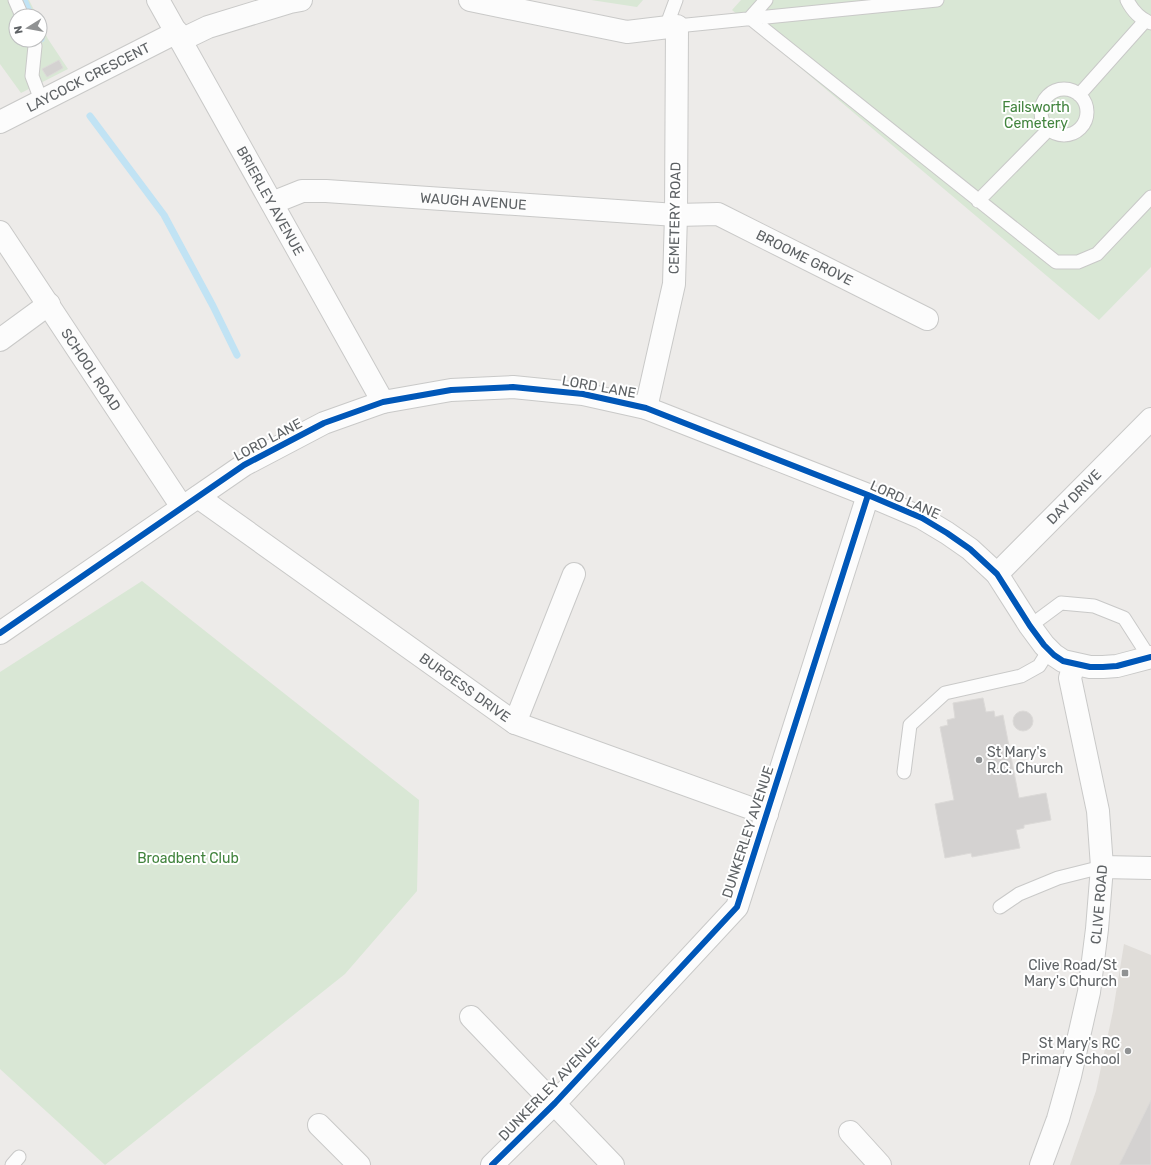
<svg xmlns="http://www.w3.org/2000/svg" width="1151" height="1165" font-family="Rubik,sans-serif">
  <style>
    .education { fill: #e0ddd9 }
    .green { fill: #d9e7d5 }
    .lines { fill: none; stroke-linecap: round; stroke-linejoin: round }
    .stream { stroke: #c1e3f4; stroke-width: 7 }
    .building { fill: #d4d2d1; stroke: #dcdad8 }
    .service-casing { stroke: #c9c9c8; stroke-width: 15 }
    .minor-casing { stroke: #c9c9c8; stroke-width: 24 }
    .tertiary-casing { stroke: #c9c9c8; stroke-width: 24 }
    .service { stroke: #fcfcfc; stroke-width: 13 }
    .minor { stroke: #fcfcfc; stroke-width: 22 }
    .tertiary { stroke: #fcfcfc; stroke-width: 22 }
    .cycleway-casing { stroke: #fff; stroke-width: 8 }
    .cycleway { stroke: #0057b8; stroke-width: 6 }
    .poi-dot { fill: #909293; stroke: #fff; stroke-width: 1.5 }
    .labels { text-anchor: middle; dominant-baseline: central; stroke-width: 4; stroke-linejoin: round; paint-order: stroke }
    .street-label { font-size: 14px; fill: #5e6265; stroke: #fff }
    .park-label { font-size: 14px; fill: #42843e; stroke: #fff }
    .poi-label { font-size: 14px; fill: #5e6265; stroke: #fff; text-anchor: end }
  </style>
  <rect width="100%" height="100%" fill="#edebe9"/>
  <path class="education" d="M1124,944L1151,955V1165H1070L1096,1091L1113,1011Z"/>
  <path class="green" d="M0,0H29L37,16H16V40H40V23L48,39L68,69L21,93L0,64Z
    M591,0H643L637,7Z
    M741,0H1151V267L1099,320L732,10Z
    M142,581L419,800L417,891L345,974L105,1165L0,1069V672Z"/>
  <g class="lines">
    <path class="stream" d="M24,0L31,16
      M40,36L41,39
      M90,116L164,215L213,306L237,355"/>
  </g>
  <path class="building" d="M59,60L63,68L47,77L42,69Z
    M983,698L986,712L994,711L995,717L1003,715L1019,798L1046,793L1051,820L1024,825V828L1016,830L1020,848L972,857L971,853L945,858L935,804L954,800L940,727L948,725L947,720L955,718L953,703Z
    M1013 721a10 10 0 1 1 20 0a10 10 0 1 1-20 0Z
    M1151,1100V1165H1119Z"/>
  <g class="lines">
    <defs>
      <path id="service" d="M15,0L22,16
        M766,0L750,18L1056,262H1078L1097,254L1151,197
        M1127,0C1132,10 1140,19 1151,23
        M677,26L937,0
        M666,27L676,0
        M32,40L35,46L32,76L41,100
        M1041 112a23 23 0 1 1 46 0a23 23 0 1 1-46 0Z
        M1079,95L1145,21
        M978,201L1049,129
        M1030,626L1061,603L1094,606L1124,618L1149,657
        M904,772L910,725L945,693L1021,676L1039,666L1049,650
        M1000,907L1019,894L1058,878L1102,867
        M12,1165L19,1157"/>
      <g id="minor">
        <path id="s1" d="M158,0L383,402"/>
        <path d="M470,0L627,32L677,26L676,215L674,284L646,408"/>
        <path d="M181,40L208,27L290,2L301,0"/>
        <path id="s2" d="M0,122L177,32"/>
        <path id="s3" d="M272,203L302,191H326L676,215L718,214L927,319"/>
        <path id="s4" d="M0,232L182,507"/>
        <path d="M0,340L49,304"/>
        <path id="s5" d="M198,497L515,723L767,814"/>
        <path id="s6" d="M997,574L1151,419"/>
        <path d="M515,723L574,574"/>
        <path d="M1102,867L1151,868"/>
        <path d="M471,1017L613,1165"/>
        <path d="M319,1125L359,1165"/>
        <path d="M850,1132L880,1165"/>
        <path d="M492,1165L555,1103L737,907L868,495"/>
      </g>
      <g id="tertiary">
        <path d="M0,633L244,465L324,423L383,402L451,390L513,387L583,394L646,408L868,495L922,518L947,533L970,549L997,574L1030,626L1044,645L1054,655L1063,661L1090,667H1103L1117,666L1151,657"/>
        <path id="s7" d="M1041,1165L1058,1119L1070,1076L1089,992L1097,929L1102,867L1098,811L1070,678L1074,664"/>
      </g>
    </defs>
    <use href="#service" class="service-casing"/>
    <use href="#minor" class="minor-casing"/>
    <use href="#tertiary" class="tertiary-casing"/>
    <use href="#service" class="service"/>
    <use href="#minor" class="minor"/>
    <use href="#tertiary" class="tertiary"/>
    <defs>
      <path id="cycleway" d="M0,633L244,465L324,423L383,402L451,390L513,387L583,394L646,408L868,495L922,518L947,533L970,549L997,574L1030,626L1044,645L1054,655L1063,661L1090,667H1103L1117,666L1151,657
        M492,1165L555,1103L737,907L868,495"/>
    </defs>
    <use href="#cycleway" class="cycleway-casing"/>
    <use href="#cycleway" class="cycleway"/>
  </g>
  <g class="poi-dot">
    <circle cx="979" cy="760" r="4"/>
    <rect x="1121" y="969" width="8" height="8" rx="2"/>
    <circle cx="1128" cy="1051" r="4"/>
  </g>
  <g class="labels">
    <g class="street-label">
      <text stroke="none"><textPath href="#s2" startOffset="99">LAYCOCK CRESCENT</textPath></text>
      <text stroke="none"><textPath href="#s1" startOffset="230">BRIERLEY AVENUE</textPath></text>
      <text stroke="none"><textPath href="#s3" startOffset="204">WAUGH AVENUE</textPath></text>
      <text transform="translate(675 218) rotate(-89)">CEMETERY ROAD</text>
      <text stroke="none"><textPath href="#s3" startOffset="546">BROOME GROVE</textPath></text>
      <text stroke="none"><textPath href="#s4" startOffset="165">SCHOOL ROAD</textPath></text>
      <text transform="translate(599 387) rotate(10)">LORD LANE</text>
      <text transform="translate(268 440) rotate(-28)">LORD LANE</text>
      <text stroke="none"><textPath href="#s6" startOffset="109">DAY DRIVE</textPath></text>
      <text transform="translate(905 500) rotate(24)">LORD LANE</text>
      <text stroke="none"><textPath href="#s5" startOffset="328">BURGESS DRIVE</textPath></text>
      <text transform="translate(748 832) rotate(-72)">DUNKERLEY AVENUE</text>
      <text stroke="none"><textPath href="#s7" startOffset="268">CLIVE ROAD</textPath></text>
      <text transform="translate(549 1089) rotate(-46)">DUNKERLEY AVENUE</text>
    </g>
    <g class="park-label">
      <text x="1036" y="107">Failsworth<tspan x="1036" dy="16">Cemetery</tspan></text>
      <text x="188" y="858">Broadbent Club</text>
    </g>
    <g class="poi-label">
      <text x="987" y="752" text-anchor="start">St Mary's<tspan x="987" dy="16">R.C. Church</tspan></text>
      <text x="1117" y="965">Clive Road/St<tspan x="1117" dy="16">Mary's Church</tspan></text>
      <text x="1120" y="1043">St Mary's RC<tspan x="1120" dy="16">Primary School</tspan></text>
    </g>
  </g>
  <g transform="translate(28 28) rotate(259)"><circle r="19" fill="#ffffff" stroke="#bfc0c1"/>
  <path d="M0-3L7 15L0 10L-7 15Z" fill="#909293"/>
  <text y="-6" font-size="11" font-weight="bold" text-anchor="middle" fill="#5e6265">N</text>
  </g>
</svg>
